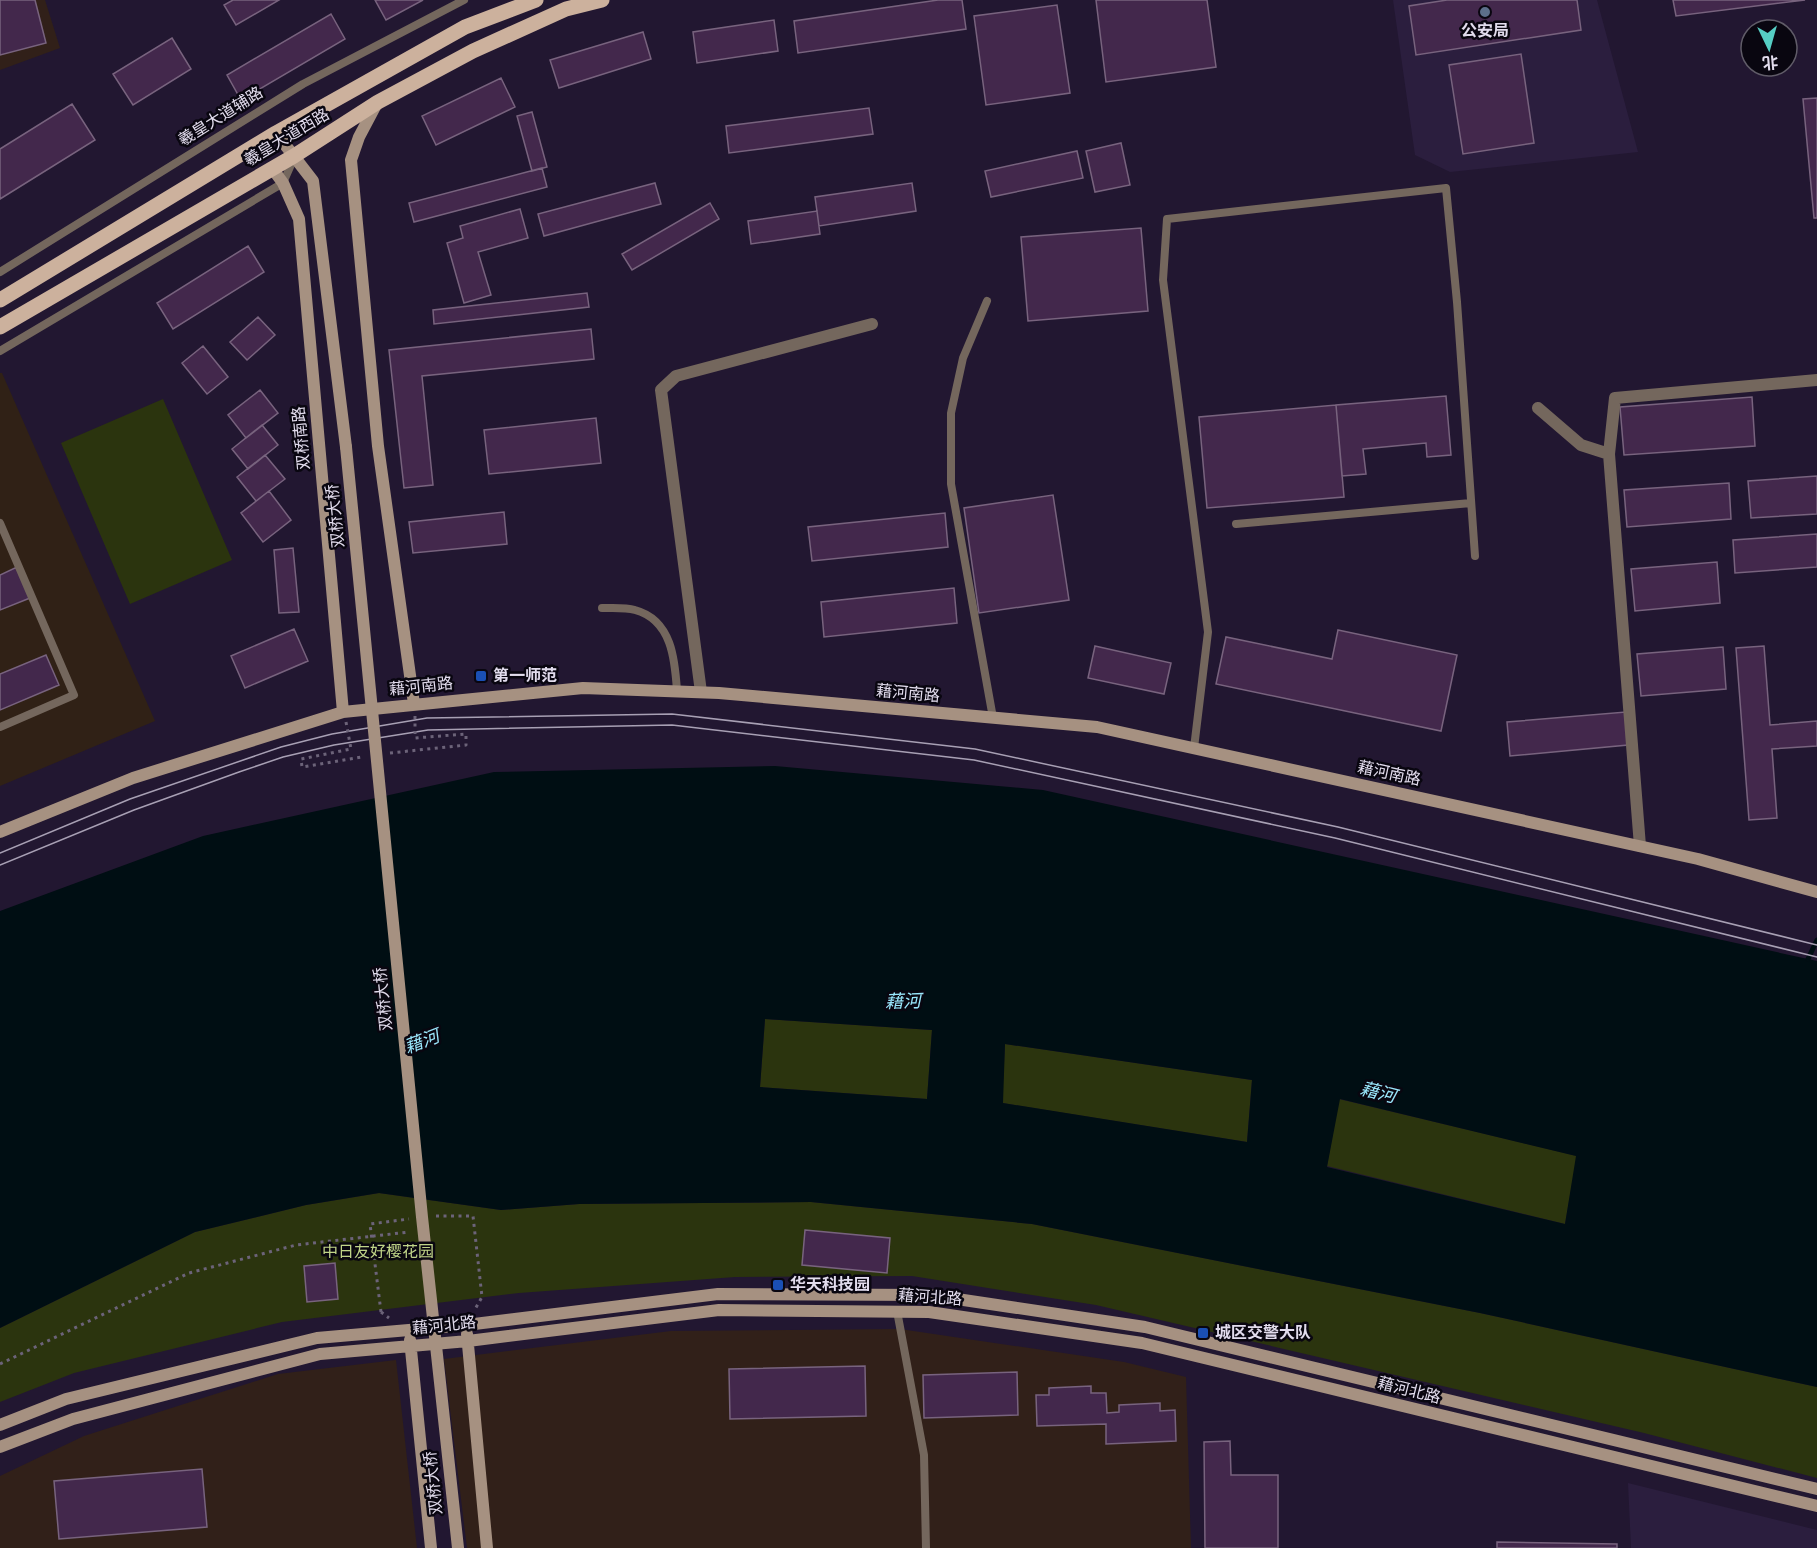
<svg xmlns="http://www.w3.org/2000/svg" width="1817" height="1548" font-family="'Sofia Sans Condensed','Noto Sans SC',sans-serif">
  <style>
    .built { fill: #2b1e3e }
    .industrial { fill: #312019 }
    .education { fill: #302116 }
    .green { fill: #2b340e }
    .water { fill: #000e13; fill-rule: evenodd }
    .lines { fill: none; stroke-linecap: round; stroke-linejoin: round }
    .stream { stroke: #000e13; stroke-width: 5 }
    .building { fill: #43284c; stroke: #78637e; stroke-width: 1.5 }
    .path { stroke: #6c6379; stroke-width: 3; stroke-dasharray: 3 4.5; stroke-linecap: butt }
    .lane { stroke: #74675d; stroke-width: 8 }
    .street { stroke: #74675d; stroke-width: 12 }
    .secondary { stroke: #a69181; stroke-width: 12 }
    .primary { stroke: #ccb19d; stroke-width: 15 }
    .tram { stroke: #a8a0b4; stroke-width: 1.5 }
    .path-bridge { stroke: #6c6379; stroke-width: 3; stroke-dasharray: 3 4.5; stroke-linecap: butt }
    .secondary-bridge { stroke: #a69181; stroke-width: 12 }
    .service-dot { fill: #5c6f8a; stroke: #090610; stroke-width: 2 }
    .transit-dot { fill: #1a4fb4; stroke: #090610; stroke-width: 2 }
    .labels { text-anchor: middle; dominant-baseline: central; stroke-width: 5; stroke-linejoin: round; paint-order: stroke }
    .poi-label { font-size: 16px; font-weight: bold; fill: #e2dced; stroke: #090610; text-anchor: start }
    .street-label { font-size: 16px; fill: #e2dced; stroke: #090610 }
    .park-label { font-size: 16px; fill: #c0d488; stroke: #090610 }
    .water-label { font-size: 18px; font-style: italic; fill: #9ae7fc; stroke: #090610 }
  </style>
  <rect width="100%" height="100%" fill="#221731"/>
  <path class="built" d="M1393,0H1597L1638,152L1450,172L1415,155Z
    M1628,1483L1817,1530V1548H1631Z"/>
  <path class="industrial" d="M0,0H45L60,48L0,70Z
    M900,1329L1124,1362L1186,1377L1191,1548H467L444,1359L671,1331Z
    M396,1360L417,1548H0V1476L84,1436L278,1374Z"/>
  <path class="education" d="M0,373H2L155,721L0,786Z"/>
  <path class="green" d="M163,399L232,560L130,604L61,443Z
    M765,1019L932,1030L927,1099L760,1087Z
    M1005,1044L1252,1080L1247,1142L1002,1103Z
    M1339,1099L1577,1156L1565,1224L1327,1166Z
    M379,1193L501,1210L579,1204L811,1202L1032,1224L1480,1313L1817,1387V1478L1644,1433L1096,1305L912,1276L735,1277L519,1293L282,1322L74,1373L0,1402V1328L195,1232L306,1205Z"/>
  <path class="water" d="M775,766L1043,790L1817,961V1387L1480,1313L1032,1224L811,1202L579,1204L501,1210L379,1193L306,1205L195,1232L0,1328V911L203,836L494,772ZM765,1019L932,1030L927,1099L760,1087ZM1005,1044L1252,1080L1247,1142L1003,1103ZM1340,1099L1576,1156L1565,1224L1327,1167Z"/>
  <g class="lines">
    <path class="stream" d="M1808,959L1817,940"/>
  </g>
  <path class="building" d="M0,0H35L46,43L0,55Z
    M233,0H279L236,25L224,5Z
    M375,0H423L386,20Z
    M938,0H962L966,29L798,53L794,21Z
    M1096,0H1207L1216,67L1106,82Z
    M1447,0H1577L1581,30L1416,55L1409,6Z
    M1673,0H1805L1676,16Z
    M1057,5L1070,93L986,105L974,16Z
    M331,14L345,39L241,100L227,75Z
    M774,20L778,51L697,63L693,32Z
    M643,32L651,59L559,88L550,60Z
    M172,38L191,69L133,105L113,74Z
    M1521,54L1534,143L1463,154L1449,65Z
    M501,78L515,107L436,145L422,116Z
    M1817,98V218H1814L1803,99Z
    M72,104L95,140L0,199V149Z
    M869,108L873,134L729,153L726,126Z
    M532,112L547,167L532,171L517,116Z
    M1121,143L1130,185L1095,192L1086,151Z
    M1077,151L1083,178L991,197L985,171Z
    M542,168L547,187L414,222L409,203Z
    M655,183L661,204L544,236L538,214Z
    M912,183L916,211L819,226L815,197Z
    M710,203L719,219L632,270L622,254Z
    M520,209L528,238L478,252L491,295L464,303L447,243L463,238L460,226Z
    M817,211L820,234L751,244L748,221Z
    M1141,228L1148,311L1028,321L1021,237Z
    M248,246L264,272L173,329L157,303Z
    M587,293L589,307L434,324L433,310Z
    M258,317L275,335L247,360L230,342Z
    M591,329L594,359L422,376L433,485L404,488L389,350Z
    M203,346L228,377L207,394L182,363Z
    M260,390L278,413L246,438L228,415Z
    M1446,396L1451,455L1427,457L1426,443L1363,449L1366,474L1342,476L1336,405Z
    M1752,397L1755,446L1624,455L1620,407Z
    M1336,405L1344,497L1207,508L1199,417Z
    M596,418L601,463L489,474L484,430Z
    M262,425L278,445L248,469L232,449Z
    M265,455L285,479L256,501L237,477Z
    M1817,476V514L1751,518L1748,481Z
    M1729,483L1731,519L1627,527L1624,490Z
    M269,491L291,520L263,542L241,513Z
    M1053,495L1069,600L979,613L964,508Z
    M504,512L507,544L413,553L409,522Z
    M945,513L948,547L812,561L808,527Z
    M1817,534V567L1735,573L1733,540Z
    M293,548L299,612L279,613L274,550Z
    M1717,562L1720,603L1635,611L1631,569Z
    M17,567L30,598L0,610V575Z
    M954,588L957,623L824,637L821,602Z
    M294,629L308,661L245,688L231,656Z
    M1338,630L1457,655L1441,731L1216,684L1226,637L1332,659Z
    M1095,646L1171,663L1164,694L1088,678Z
    M1764,646L1770,725L1817,721V746L1772,749L1777,818L1749,820L1736,648Z
    M1723,647L1726,689L1641,696L1637,654Z
    M46,655L59,685L0,710V674Z
    M1626,712L1628,745L1510,756L1507,722Z
    M805,1230L890,1238L887,1273L802,1265Z
    M335,1263L338,1299L307,1302L304,1266Z
    M865,1366L866,1416L730,1419L729,1369Z
    M1017,1372L1018,1415L924,1418L923,1375Z
    M1091,1386V1393H1106L1107,1413L1119,1412V1405L1160,1403V1411L1175,1410L1176,1441L1106,1444V1424L1037,1426L1036,1395H1049V1388Z
    M1230,1441L1231,1475H1278V1548H1205L1204,1442Z
    M202,1469L207,1527L59,1539L54,1481Z
    M1497,1542L1617,1544V1548H1497Z"/>
  <g class="lines">
    <path class="path" d="M436,1216H473L482,1297L474,1311
      M381,1312L389,1318
      M0,1364L189,1273L296,1245L409,1232"/>
    <path class="lane" d="M0,272L303,84L464,0
      M987,301L963,358L951,413V484L993,718
      M0,351L283,183L294,158
      M0,523L74,695L0,727
      M1236,524L1471,503
      M602,608C612,608 625,607 635,610C672,620 675,660 677,691
      M1194,748L1208,632L1163,280L1167,219L1446,188L1457,302L1475,556
      M897,1311L924,1455L926,1548"/>
    <path class="street" d="M1538,408L1581,445L1609,454
      M701,692L661,390L676,376L872,324
      M1640,846L1609,454L1615,398L1817,380"/>
    <path class="secondary" d="M377,103L359,137L351,160L378,446L414,704
      M276,133L313,181L346,447
      M272,168L283,183L299,219L343,712
      M0,832L133,778L343,712L583,688L719,693L1097,727L1698,859L1817,892
      M467,1334L487,1548
      M410,1340L431,1548
      M0,1425L66,1399L317,1338L466,1325L718,1294L930,1295L1145,1327L1817,1489
      M0,1447L73,1419L320,1354L468,1341L719,1310L929,1312L1142,1343L1817,1506"/>
    <path class="primary" d="M0,300L276,133L465,27L536,0
      M0,327L294,156L378,102L473,51L566,9L602,0"/>
    <path class="tram" d="M0,853L130,799L281,747L332,734L427,718L672,714L975,749L1338,827L1817,945
      M0,865L134,810L239,772L283,757L334,745L428,730L672,725L974,760L1335,838L1817,957"/>
    <path class="path-bridge" d="M346,722L351,749L301,759L302,767L362,757
      M390,753L466,745V734L415,738V715
      M381,1312L370,1224L409,1219"/>
    <path class="secondary-bridge" d="M346,447L422,1217L458,1548"/>
  </g>
  <circle class="service-dot" cx="1485" cy="12" r="6"/>
  <g class="transit-dot">
    <rect x="475" y="670" width="12" height="12" rx="3"/>
    <rect x="772" y="1279" width="12" height="12" rx="3"/>
    <rect x="1197" y="1327" width="12" height="12" rx="3"/>
  </g>
  <g class="labels">
    <g class="poi-label">
      <text x="1485" y="31" text-anchor="middle">公安局</text>
      <text x="493" y="676">第一师范</text>
      <text x="790" y="1285">华天科技园</text>
      <text x="1215" y="1333">城区交警大队</text>
    </g>
    <g class="street-label">
      <text transform="translate(221 117) rotate(-32)">羲皇大道辅路</text>
      <text transform="translate(287 138) rotate(-31)">羲皇大道西路</text>
      <text transform="translate(302 438) rotate(-95)">双桥南路</text>
      <text transform="translate(336 516) rotate(-96)">双桥大桥</text>
      <text transform="translate(421 687) rotate(-6)">藉河南路</text>
      <text transform="translate(908 694) rotate(5)">藉河南路</text>
      <text transform="translate(1389 774) rotate(12)">藉河南路</text>
      <text transform="translate(384 999) rotate(-96)">双桥大桥</text>
      <text transform="translate(930 1298) rotate(4)">藉河北路</text>
      <text transform="translate(444 1326) rotate(-6)">藉河北路</text>
      <text transform="translate(1409 1391) rotate(14)">藉河北路</text>
      <text transform="translate(434 1483) rotate(-96)">双桥大桥</text>
    </g>
    <g class="park-label">
      <text x="378" y="1252">中日友好樱花园</text>
    </g>
    <g class="water-label">
      <text transform="translate(903 1002) rotate(-2)">藉河</text>
      <text transform="translate(422 1042) rotate(-21)">藉河</text>
      <text transform="translate(1378 1093) rotate(14)">藉河</text>
    </g>
  </g>
  <g transform="translate(1769 48) rotate(175)"><circle r="28" fill="#090610" stroke="#605c68" stroke-width="1.5"/>
  <path d="M0-4.5L10 22L0 15L-10 22Z" fill="#56cec4"/>
  <text y="-9" font-size="16" font-weight="bold" text-anchor="middle" fill="#e2dced">北</text>
  </g>
</svg>
